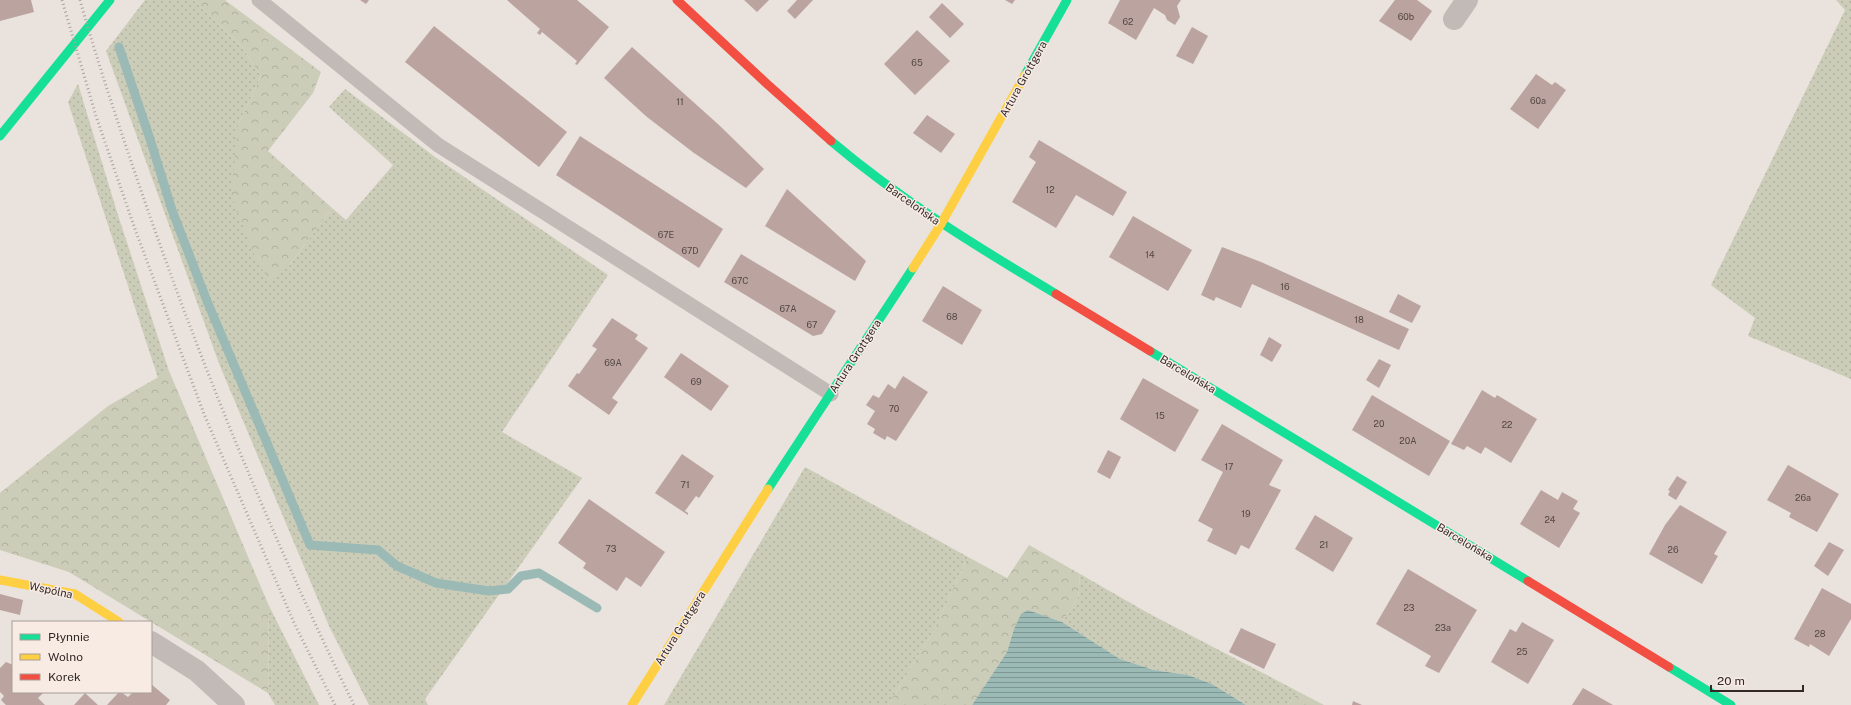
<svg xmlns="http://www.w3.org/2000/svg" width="1851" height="705" font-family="'Public Sans',sans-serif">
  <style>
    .grass { fill: url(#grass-dots) }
    .forest { fill: url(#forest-crowns) }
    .water { fill: url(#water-rules) }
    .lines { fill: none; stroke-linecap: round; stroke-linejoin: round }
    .stream { stroke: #9bbab5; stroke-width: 9 }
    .building { fill: #bba4a0 }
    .lane { stroke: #c2bab7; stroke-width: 15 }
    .street { stroke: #c2bab7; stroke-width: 22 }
    .fast { stroke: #16e098; stroke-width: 9 }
    .slow { stroke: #ffcf43; stroke-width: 9 }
    .jam { stroke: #f24e42; stroke-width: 9 }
    .rail { stroke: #aaa4a1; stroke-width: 3; stroke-dasharray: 1 3; stroke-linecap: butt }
    .labels { text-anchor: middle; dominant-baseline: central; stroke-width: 3; stroke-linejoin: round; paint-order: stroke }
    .number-label { font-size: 9px; fill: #544744 }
    .street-label { font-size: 11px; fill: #322826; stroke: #f7ebe4 }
  </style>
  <defs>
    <pattern id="grass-dots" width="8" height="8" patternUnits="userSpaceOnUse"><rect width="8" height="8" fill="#cccdb8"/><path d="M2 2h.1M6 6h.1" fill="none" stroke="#b0b09e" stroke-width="1.8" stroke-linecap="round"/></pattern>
    <pattern id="forest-crowns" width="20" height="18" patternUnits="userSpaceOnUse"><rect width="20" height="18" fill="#cccdb8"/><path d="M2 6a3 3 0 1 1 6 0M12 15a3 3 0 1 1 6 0" fill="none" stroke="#b0b09e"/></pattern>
    <pattern id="water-rules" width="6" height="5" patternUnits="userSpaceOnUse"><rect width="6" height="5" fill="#9bbab5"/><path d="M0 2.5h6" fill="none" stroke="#7f9793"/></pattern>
  </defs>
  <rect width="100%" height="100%" fill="#e9e2dd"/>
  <path class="grass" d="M145,0H194L242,47L261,76L238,125L288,267L332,208L346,220L393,165L329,107L345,89L435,157L608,275L502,432L582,478L425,699L428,705H369L329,626L220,366L106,51Z
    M1836,0H1851V379L1748,336L1755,318L1711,285L1845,10Z
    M78,84L117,212L169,371L158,378L68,102Z
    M805,467L968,557L933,632L888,705H664Z
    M1080,574L1148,613L1299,692L1289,702L1288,705H1246L1212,684L1188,675L1154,670L1120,659L1062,622L1078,598Z
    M269,606L319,705H275L268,693Z"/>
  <path class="forest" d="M194,0H225L321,72L313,93L268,151L332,208L288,267L270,281L257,262L231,195L238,125L261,76L242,47Z
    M169,371L269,606L268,693L69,572L0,550V493L108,406Z
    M1029,545L1080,574L1078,598L1062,622L1028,610L1014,629L1007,652L972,705H888L933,632L968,557L1007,578Z
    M1299,692L1324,705H1288L1289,702Z"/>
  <path class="water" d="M1028,610L1062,622L1120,659L1154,670L1188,675L1212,684L1246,705H972L1007,652L1014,629L1021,614Z"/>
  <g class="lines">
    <path class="stream" d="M119,47L150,139L172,210L207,301L310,545L378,550L397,566L436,583L489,591L508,589L521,576L539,573L597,608"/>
  </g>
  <path class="building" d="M0,0H31L34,12L0,21Z
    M360,0H369L366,4Z
    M507,0H577L609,27L577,65L575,64L577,61L542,32L540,35L537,33L540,29Z
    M744,0H769L757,12Z
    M797,0H813L795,19L787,11Z
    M1005,0H1015L1012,4Z
    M1120,0H1181L1177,6L1180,17L1175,25L1167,20L1165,15L1154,8L1136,40L1108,23Z
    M1395,0H1417L1432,11L1411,41L1379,21Z
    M942,3L964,24L950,38L929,17Z
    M434,26L567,132L539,167L405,62Z
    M1192,27L1208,36L1193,64L1176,56Z
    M917,30L950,61L915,95L884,64Z
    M632,47L719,125L764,169L746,188L694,153L647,117L604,78Z
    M1536,74L1552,85L1555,82L1566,90L1538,129L1510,109Z
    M927,115L955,134L941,153L913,133Z
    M580,136L723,229L699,268L556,175Z
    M1039,140L1127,192L1113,216L1076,195L1056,228L1012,202L1036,162L1029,157Z
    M787,189L866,261L855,281L765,226Z
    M1133,216L1192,250L1168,291L1109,257Z
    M1222,247L1261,262L1409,329L1399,350L1252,284L1241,308L1216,297L1214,301L1201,295Z
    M741,254L836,311L822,334L813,336L724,282Z
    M943,286L982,310L962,345L922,321Z
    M1398,294L1421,306L1412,323L1389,312Z
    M612,318L638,335L635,339L648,348L612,398L618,402L609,415L568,386L577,373L579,374L597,349L592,346Z
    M1269,337L1282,345L1272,362L1260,355Z
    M681,353L729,386L711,411L664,377Z
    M1379,359L1391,365L1379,388L1366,380Z
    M903,376L928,392L896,441L887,436L885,440L873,433L875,429L867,424L875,411L866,405L873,395L879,398L888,384L895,389Z
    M1143,378L1199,410L1175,452L1120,419Z
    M1482,390L1495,398L1497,395L1537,419L1511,463L1485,447L1481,454L1467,446L1464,450L1451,444Z
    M1372,395L1450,441L1429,476L1352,430Z
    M1222,424L1283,460L1269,485L1281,490L1249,549L1241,545L1236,555L1207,541L1213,529L1198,521L1223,472L1201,460Z
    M1108,450L1121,457L1110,479L1097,472Z
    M682,454L714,476L699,498L696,496L685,511L688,513V515L655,493Z
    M1788,465L1839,494L1817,532L1789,517L1791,513L1767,500Z
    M1677,476L1687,482L1676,500L1668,495L1670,491L1668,490Z
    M1541,490L1558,500L1562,492L1578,501L1573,509L1580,513L1559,548L1520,524Z
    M589,499L665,552L641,587L626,577L617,591L583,568L586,563L558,543Z
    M1680,505L1727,532L1714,554L1718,556L1702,584L1649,554L1665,525Z
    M1315,515L1353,538L1333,572L1295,549Z
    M1829,542L1844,550L1828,576L1814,566Z
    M1408,569L1477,610L1439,673L1425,666L1431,656L1376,624Z
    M1822,588L1851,604V619L1829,656L1810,644L1809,647L1794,639Z
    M0,594L23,600L20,615L0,610Z
    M1522,622L1554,640L1528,684L1491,662L1510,629L1516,632Z
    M1241,628L1276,644L1264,669L1229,652Z
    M6,662L13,665V692H44L38,698L45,705H6L1,700L4,696L0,692V668Z
    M151,684L170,700L166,705H107L119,692H121L128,697L133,692H151Z
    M1583,688L1613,705H1572Z
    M85,693L98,705H74Z
    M1353,701L1362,705H1352Z"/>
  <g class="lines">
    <path class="lane" d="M259,0L438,145L831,394"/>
    <path class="street" d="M1454,19L1467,0
      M151,642L197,671L234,705"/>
    <path class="fast" d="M1025,75L1067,0
      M0,136L110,0
      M831,141C902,201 976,246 1056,294
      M1150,351L1528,581
      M768,489L913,268
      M1669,667L1731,705"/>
    <path class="slow" d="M913,268L941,224L1025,75
      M0,580L75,594L119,622
      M632,705L768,489"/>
    <path class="jam" d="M677,0L766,83L831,141
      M1056,294L1150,351
      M1528,581L1669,667"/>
    <path class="rail" d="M62,0L96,116L136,232L204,414L295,625L335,705
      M80,0C96,57 115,114 134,170C196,353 269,532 354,705"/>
  </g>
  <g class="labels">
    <g class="number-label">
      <text x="1406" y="16">60b</text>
      <text x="1128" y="21">62</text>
      <text x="917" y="62">65</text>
      <text x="1538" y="100">60a</text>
      <text x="680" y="101">11</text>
      <text x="1050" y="189">12</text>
      <text x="666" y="234">67E</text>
      <text x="690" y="250">67D</text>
      <text x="1150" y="254">14</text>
      <text x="740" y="280">67C</text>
      <text x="1285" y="286">16</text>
      <text x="788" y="308">67A</text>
      <text x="952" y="316">68</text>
      <text x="1359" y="319">18</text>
      <text x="812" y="324">67</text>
      <text x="613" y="362">69A</text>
      <text x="696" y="381">69</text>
      <text x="894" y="408">70</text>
      <text x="1160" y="415">15</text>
      <text x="1379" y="423">20</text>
      <text x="1507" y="424">22</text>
      <text x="1408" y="440">20A</text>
      <text x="1229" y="466">17</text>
      <text x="685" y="484">71</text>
      <text x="1803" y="497">26a</text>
      <text x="1246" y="513">19</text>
      <text x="1550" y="519">24</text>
      <text x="1324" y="544">21</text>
      <text x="611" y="548">73</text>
      <text x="1673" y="549">26</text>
      <text x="1409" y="607">23</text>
      <text x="1443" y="627">23a</text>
      <text x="1820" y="633">28</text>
      <text x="1522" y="651">25</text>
    </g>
    <g class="street-label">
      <text transform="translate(1023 79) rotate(-61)">Artura Grottgera</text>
      <text transform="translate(913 204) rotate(35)">Barcelońska</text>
      <text transform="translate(855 356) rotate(-57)">Artura Grottgera</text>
      <text transform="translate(1188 374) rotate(31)">Barcelońska</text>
      <text transform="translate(1465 542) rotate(31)">Barcelońska</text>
      <text transform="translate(51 590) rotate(12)">Wspólna</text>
      <text transform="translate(680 628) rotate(-58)">Artura Grottgera</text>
    </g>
  </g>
  <rect x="12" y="621" width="140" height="72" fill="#f7ebe4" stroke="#a89d98"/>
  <rect x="20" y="634" width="20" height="6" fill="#16e098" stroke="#a89d98"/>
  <text x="48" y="641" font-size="12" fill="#322826">Płynnie</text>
  <rect x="20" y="654" width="20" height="6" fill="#ffcf43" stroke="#a89d98"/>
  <text x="48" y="661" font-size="12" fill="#322826">Wolno</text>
  <rect x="20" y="674" width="20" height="6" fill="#f24e42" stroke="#a89d98"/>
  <text x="48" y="681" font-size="12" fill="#322826">Korek</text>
  <path d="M1711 685v6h92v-6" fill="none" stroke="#322826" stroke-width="2"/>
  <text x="1717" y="685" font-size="12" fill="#322826" stroke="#f7ebe4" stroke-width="3" paint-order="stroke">20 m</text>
</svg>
